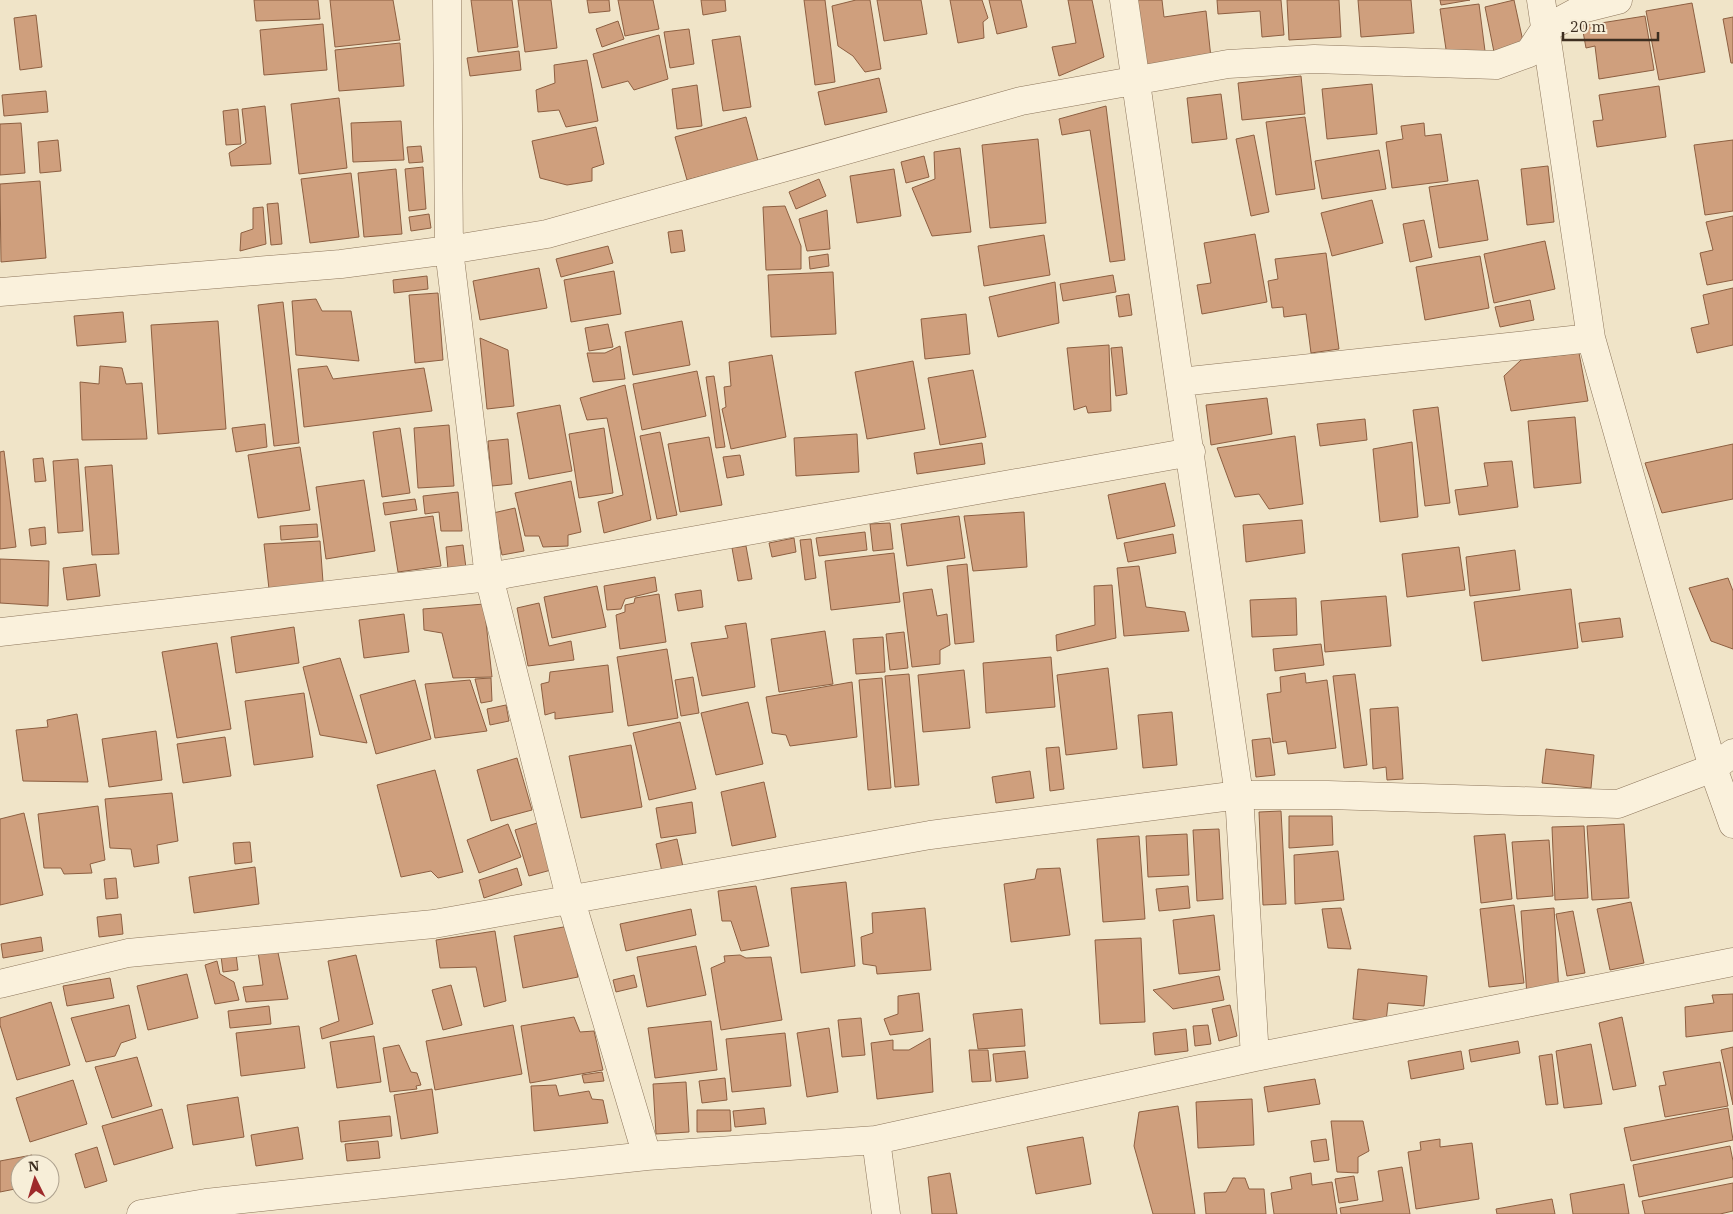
<svg xmlns="http://www.w3.org/2000/svg" width="1733" height="1214" font-family="'IBM Plex Serif',serif">
  <style>
    .building { fill: #cf9f7d; stroke: #8d5f41 }
    .lines { fill: none; stroke-linecap: round; stroke-linejoin: round }
    .minor-casing { stroke: #8d765c; stroke-width: 29 }
    .minor { stroke: #faf1dc; stroke-width: 28 }
  </style>
  <rect width="100%" height="100%" fill="#f0e4c8"/>
  <path class="building" d="M254,0H318L320,19L256,21Z
    M330,0H393L400,40L335,47Z
    M471,0H512L518,47L478,52Z
    M518,0H551L557,48L525,52Z
    M587,0H609L610,11L589,13Z
    M618,0H653L659,29L625,36Z
    M701,0H725L726,11L703,15Z
    M804,0H825L835,82L815,85Z
    M856,0H870L881,69L865,72L853,56L838,46L832,6Z
    M877,0H921L927,34L884,41Z
    M950,0H982L988,18L983,22L984,38L958,43Z
    M989,0H1021L1027,27L997,34Z
    M1068,0H1092L1104,57L1059,76L1052,47L1076,43Z
    M1137,0H1162L1164,17L1206,11L1211,58L1146,67Z
    M1217,0H1281L1284,35L1262,37L1260,11L1218,14Z
    M1287,0H1339L1341,37L1289,40Z
    M1358,0H1411L1414,33L1361,37Z
    M1440,0H1470L1441,5Z
    M1514,0L1524,46L1494,52L1485,7Z
    M1692,3L1705,72L1659,80L1646,11Z
    M1479,4L1485,51L1447,56L1440,9Z
    M36,15L42,67L20,70L14,18Z
    M1645,16L1654,70L1599,79L1595,46L1586,48L1582,26Z
    M1733,17V63H1731L1723,19Z
    M618,21L624,39L602,47L596,29Z
    M323,24L327,70L264,75L260,30Z
    M689,29L694,64L670,68L664,32Z
    M659,35L668,79L634,90L628,81L602,88L593,54Z
    M740,36L751,107L723,111L712,40Z
    M400,43L404,86L339,91L335,50Z
    M519,51L521,70L470,76L467,58Z
    M587,60L598,121L566,127L559,110L538,112L536,90L555,83L554,65Z
    M1301,76L1305,114L1242,120L1238,83Z
    M879,78L887,112L825,125L818,92Z
    M1372,84L1377,134L1327,139L1322,89Z
    M697,85L702,126L677,129L672,89Z
    M1659,86L1666,137L1597,147L1593,121L1603,120L1599,95Z
    M46,91L48,112L4,116L2,95Z
    M1221,94L1227,139L1192,143L1187,98Z
    M339,98L347,168L299,174L291,104Z
    M265,106L271,164L231,166L229,153L246,143L242,109Z
    M1106,106L1125,260L1110,262L1090,130L1062,135L1059,119Z
    M238,109L241,144L226,145L223,111Z
    M746,117L758,161L687,180L675,137Z
    M1305,117L1315,189L1276,195L1266,122Z
    M401,121L404,160L353,162L351,123Z
    M21,123L25,173L0,175V124Z
    M1424,123L1425,136L1441,134L1448,181L1392,188L1386,142L1403,139L1401,126Z
    M596,127L604,164L592,168V181L567,185L540,178L532,141Z
    M1254,135L1269,212L1251,216L1236,139Z
    M1038,139L1046,223L990,228L982,145Z
    M58,140L61,171L40,173L38,142Z
    M1733,140V211L1705,215L1694,145Z
    M421,146L423,162L409,163L407,147Z
    M960,148L971,232L932,236L912,188L935,179L934,152Z
    M1379,150L1386,189L1322,199L1315,161Z
    M924,156L929,177L906,183L901,162Z
    M1548,166L1554,222L1527,225L1521,169Z
    M423,167L426,209L409,211L405,169Z
    M396,169L402,234L364,237L358,173Z
    M894,169L901,216L857,223L850,176Z
    M351,173L359,237L310,243L301,179Z
    M819,179L826,196L796,209L789,192Z
    M1478,180L1488,240L1439,248L1429,187Z
    M40,181L46,258L1,262L0,184Z
    M1372,200L1383,243L1332,256L1321,213Z
    M278,203L282,244L271,245L267,204Z
    M785,206L801,246V269L766,270L763,207Z
    M263,207L266,244L240,251L241,233L253,229V208Z
    M827,210L830,249L807,251L799,219Z
    M429,214L431,228L411,231L409,217Z
    M1733,216V280L1707,285L1700,253L1713,250L1706,222Z
    M1424,220L1432,257L1410,262L1403,224Z
    M682,230L685,251L671,253L668,232Z
    M1255,234L1267,302L1202,314L1197,285L1211,283L1204,243Z
    M1044,235L1050,275L984,286L978,246Z
    M1545,241L1555,289L1494,303L1484,254Z
    M608,246L613,263L561,277L556,259Z
    M1326,253L1339,349L1311,353L1306,314L1284,317L1283,307L1272,308L1268,281L1278,279L1275,259Z
    M828,254L829,266L810,269L809,257Z
    M1480,256L1489,308L1425,320L1416,267Z
    M539,268L547,308L480,320L473,281Z
    M614,271L621,314L571,322L564,280Z
    M833,272L836,334L771,337L768,275Z
    M1113,275L1116,292L1063,301L1060,284Z
    M427,276L428,289L394,293L393,280Z
    M1055,282L1059,323L998,337L989,297Z
    M1733,288V345L1697,353L1691,328L1709,324L1703,295Z
    M438,293L443,360L415,363L409,295Z
    M1129,294L1132,315L1119,317L1116,296Z
    M316,299L322,311H351L359,361L296,355L292,301Z
    M1530,300L1534,320L1500,327L1495,307Z
    M283,302L299,443L274,446L258,305Z
    M123,312L126,342L77,346L74,316Z
    M966,314L970,354L925,359L921,319Z
    M218,321L226,429L158,434L151,325Z
    M682,321L690,365L633,375L625,332Z
    M608,324L613,347L589,351L585,328Z
    M480,338L508,350L514,406L487,409Z
    M1109,345L1111,411L1088,413L1086,406L1074,410L1067,348Z
    M620,346L625,379L593,382L587,353H605Z
    M1122,347L1127,394L1116,396L1111,348Z
    M1579,353L1588,401L1511,411L1504,376L1521,360Z
    M772,355L786,437L731,449L722,409L726,407L724,387L731,386L729,362Z
    M913,361L925,429L867,439L855,372Z
    M100,366L122,368L126,384L142,383L147,439L82,440L80,382L99,384Z
    M327,366L333,379L424,368L432,411L304,427L298,369Z
    M973,370L986,437L940,445L928,378Z
    M697,371L706,416L642,430L633,384Z
    M714,376L725,447L716,448L706,377Z
    M625,385L651,520L604,533L598,502L623,495L607,418L587,420L580,398Z
    M1267,398L1272,434L1211,445L1206,405Z
    M560,405L572,471L529,479L517,413Z
    M1438,407L1450,503L1425,506L1413,410Z
    M1575,417L1581,483L1534,488L1528,421Z
    M1365,419L1367,440L1320,446L1317,424Z
    M265,424L267,447L236,452L232,428Z
    M449,425L454,486L418,488L414,428Z
    M400,428L410,493L382,497L373,432Z
    M604,428L613,493L579,498L569,434Z
    M660,432L677,515L657,519L640,436Z
    M857,434L859,472L796,476L794,438Z
    M1295,436L1303,504L1269,509L1259,494L1235,497L1217,448Z
    M709,437L722,505L680,512L668,444Z
    M508,439L512,484L492,486L488,441Z
    M1412,442L1418,517L1380,522L1373,449Z
    M982,443L985,464L917,474L914,453Z
    M1733,444V499L1662,513L1645,463Z
    M300,447L310,510L258,518L248,455Z
    M4,451L16,547L0,549V452Z
    M740,455L744,475L727,478L723,457Z
    M43,458L46,481L35,482L33,459Z
    M78,459L83,531L58,533L53,461Z
    M1512,461L1518,507L1459,515L1455,490L1488,486L1484,463Z
    M112,465L119,554L92,555L85,467Z
    M364,480L375,551L326,559L316,487Z
    M571,481L581,532L568,535V546L543,547L539,536H525L515,493Z
    M1165,483L1175,526L1117,539L1108,495Z
    M458,492L462,531H441L439,512L425,514L423,496Z
    M415,499L417,510L385,515L383,503Z
    M515,508L524,551L502,555L493,513Z
    M1024,512L1027,567L973,571L964,516Z
    M433,516L441,566L398,572L390,522Z
    M959,516L965,558L907,566L901,524Z
    M1302,520L1305,553L1246,562L1243,525Z
    M890,523L893,549L873,551L870,524Z
    M317,524L318,537L281,540L280,526Z
    M45,527L46,544L31,546L29,529Z
    M865,532L867,550L819,556L816,538Z
    M1173,534L1176,553L1128,562L1124,543Z
    M794,538L796,552L772,557L769,543Z
    M811,539L816,578L805,580L800,540Z
    M320,541L323,582L269,589L264,544Z
    M463,545L466,568L448,569L446,547Z
    M746,546L752,579L738,581L732,548Z
    M1459,547L1465,590L1407,597L1402,554Z
    M1515,550L1520,590L1470,596L1466,557Z
    M894,553L900,602L831,610L825,561Z
    M0,559L49,561L48,606L0,603Z
    M96,564L100,596L67,600L63,568Z
    M967,564L974,642L955,644L947,566Z
    M1139,566L1146,607L1185,612L1189,631L1124,636L1117,568Z
    M655,577L657,591L625,599L621,609L607,610L604,586Z
    M1728,578L1733,591V649L1711,641L1689,588Z
    M1112,585L1116,638L1057,651L1056,635L1095,625L1094,586Z
    M597,586L606,627L552,638L544,597Z
    M932,589L937,616L947,614L950,645L940,650V664L912,667L903,593Z
    M1571,589L1578,648L1482,661L1474,602Z
    M701,590L703,607L678,611L675,594Z
    M659,594L666,642L620,649L616,615L625,612V605L634,603L635,598Z
    M1386,596L1391,646L1325,652L1321,601Z
    M1296,598L1297,635L1252,637L1250,600Z
    M539,603L549,646L571,641L574,660L528,666L517,608Z
    M484,604L492,677L453,678L442,633L424,630L423,609Z
    M404,614L409,652L364,658L359,620Z
    M1620,618L1623,637L1582,642L1579,623Z
    M746,623L755,687L702,696L691,643L728,638L725,626Z
    M294,627L299,663L236,673L231,637Z
    M825,631L833,684L779,692L771,639Z
    M904,632L908,668L890,670L886,634Z
    M883,637L885,672L856,674L853,639Z
    M217,643L231,729L177,738L162,652Z
    M1321,644L1324,665L1275,671L1273,649Z
    M667,649L678,718L628,726L617,657Z
    M1051,657L1055,707L986,713L983,663Z
    M340,658L367,743L320,735L303,667Z
    M608,665L613,712L555,719V712L545,715L541,684L549,682L550,672Z
    M1108,668L1117,749L1066,755L1057,675Z
    M964,670L970,728L923,732L918,675Z
    M1305,673L1306,683L1327,680L1336,748L1288,754L1286,741L1273,743L1267,694L1281,692L1280,677Z
    M909,674L919,785L895,787L885,676Z
    M1355,674L1367,765L1344,768L1333,676Z
    M693,677L699,713L681,716L675,680Z
    M491,678L492,701L481,703L475,679Z
    M882,678L891,788L868,790L859,680Z
    M415,680L431,739L376,754L360,695Z
    M470,680L487,731L435,738L425,684Z
    M852,682L857,737L790,746L786,735L772,733L766,697Z
    M304,693L313,757L254,765L245,701Z
    M748,702L763,764L716,775L701,713Z
    M506,705L509,721L490,725L487,709Z
    M1398,707L1403,779L1387,780L1386,767L1373,769L1370,709Z
    M1172,712L1177,765L1143,768L1138,715Z
    M77,714L88,782L23,781L16,730L48,727L47,720Z
    M680,722L696,789L649,800L633,733Z
    M156,731L162,780L109,787L102,739Z
    M225,737L231,776L183,783L177,744Z
    M1270,738L1275,775L1256,777L1252,740Z
    M631,745L642,807L581,818L569,756Z
    M1059,747L1064,789L1050,791L1046,748Z
    M1546,749L1594,755L1591,788L1542,783Z
    M517,758L532,810L491,821L477,770Z
    M435,770L463,872L438,878L431,871L401,877L377,785Z
    M1030,771L1034,798L996,803L992,777Z
    M764,782L776,837L732,846L721,792Z
    M172,793L178,841L157,845L159,863L134,867L131,849L110,848L105,799Z
    M692,802L696,833L661,838L656,808Z
    M98,806L105,860L90,864L92,873L64,874L61,868H44L38,814Z
    M1281,811L1286,904L1263,905L1259,812Z
    M24,813L43,895L0,905V819Z
    M1289,816H1332L1333,845L1289,848Z
    M537,823L551,870L529,876L515,830Z
    M508,824L521,857L479,873L467,840Z
    M1624,824L1629,898L1592,900L1587,826Z
    M1584,826L1588,898L1555,900L1552,827Z
    M1219,829L1223,899L1197,901L1193,830Z
    M1187,834L1189,875L1148,877L1146,836Z
    M1505,834L1512,899L1481,903L1474,836Z
    M1139,836L1145,919L1103,922L1097,839Z
    M677,839L683,867L662,872L656,844Z
    M1549,840L1553,896L1517,899L1512,842Z
    M250,842L252,862L235,864L233,843Z
    M1338,851L1344,900L1295,904L1294,855Z
    M255,867L259,904L194,913L189,877Z
    M517,868L522,885L484,898L479,880Z
    M1060,868L1070,935L1011,942L1004,884L1035,879L1037,869Z
    M116,878L118,898L106,899L104,879Z
    M846,882L855,966L801,973L791,888Z
    M756,886L769,946L741,951L731,921H722L718,891Z
    M1188,886L1190,908L1159,911L1156,889Z
    M1631,902L1644,963L1610,970L1597,909Z
    M1514,905L1524,983L1489,987L1480,909Z
    M925,908L931,970L877,974L876,966L863,964L861,937L873,933L872,913Z
    M1341,908L1351,949L1328,948L1322,909Z
    M1554,908L1559,994L1527,996L1521,911Z
    M691,909L696,935L626,951L620,924Z
    M1573,911L1585,973L1567,976L1556,914Z
    M121,914L123,934L99,937L97,917Z
    M1214,915L1220,970L1179,974L1173,920Z
    M569,926L578,977L523,988L514,936Z
    M495,931L506,1001L484,1007L476,967L440,968L436,940Z
    M41,937L43,951L3,958L1,944Z
    M1141,938L1145,1022L1100,1024L1095,940Z
    M696,946L706,995L647,1007L637,957Z
    M277,948L288,999L246,1002L243,987L263,985L258,952Z
    M236,954L238,970L223,972L221,956Z
    M356,955L373,1024L322,1039L320,1028L339,1021L328,961Z
    M740,955L746,958L771,957L782,1020L721,1030L711,968L725,962L724,956Z
    M217,961L220,974L234,982L239,1000L215,1004L205,965Z
    M1358,969L1427,976L1424,1006L1388,1003L1386,1022L1353,1019Z
    M187,974L198,1018L148,1030L137,986Z
    M634,975L637,987L616,992L613,980Z
    M1219,976L1224,1000L1173,1009L1153,990Z
    M110,978L114,998L67,1006L63,986Z
    M451,985L462,1025L443,1030L432,990Z
    M919,993L923,1031L890,1035L884,1019L898,1014V996Z
    M1733,994V1031L1686,1037L1685,1007L1714,1003L1712,995Z
    M51,1002L70,1065L17,1080L0,1025V1018Z
    M129,1005L136,1038L121,1043L115,1056L86,1062L71,1018Z
    M1230,1005L1237,1036L1219,1041L1212,1009Z
    M269,1006L271,1024L230,1028L228,1011Z
    M1022,1009L1025,1046L978,1049L973,1014Z
    M574,1017L580,1032L594,1031L603,1070L530,1083L521,1026Z
    M1622,1017L1636,1086L1613,1090L1599,1023Z
    M861,1018L865,1055L842,1057L838,1020Z
    M711,1021L717,1070L655,1078L648,1028Z
    M513,1025L522,1074L435,1090L426,1041Z
    M1208,1025L1211,1044L1195,1046L1193,1026Z
    M299,1026L305,1068L241,1076L236,1033Z
    M829,1028L838,1092L807,1097L797,1033Z
    M1186,1029L1188,1051L1155,1055L1153,1033Z
    M785,1033L791,1086L732,1092L726,1039Z
    M374,1036L381,1082L337,1088L330,1042Z
    M930,1038L933,1092L877,1099L871,1043L893,1040V1050H909Z
    M1518,1041L1520,1053L1471,1062L1469,1050Z
    M1591,1044L1602,1104L1564,1108L1556,1051Z
    M399,1045L411,1072L417,1073L421,1085L416,1086L417,1089L390,1092L383,1048Z
    M1733,1047V1105L1721,1050Z
    M969,1050H988L991,1081L972,1082Z
    M1025,1051L1028,1078L996,1082L993,1054Z
    M1461,1051L1464,1069L1411,1079L1408,1061Z
    M1552,1054L1558,1104L1546,1105L1539,1056Z
    M137,1057L152,1106L112,1118L95,1067Z
    M1720,1062L1728,1106L1665,1117L1659,1086L1666,1085L1663,1072Z
    M602,1072L604,1081L584,1083L582,1075Z
    M725,1078L727,1100L702,1103L699,1081Z
    M1315,1079L1320,1104L1268,1112L1264,1087Z
    M73,1080L87,1124L30,1142L16,1098Z
    M686,1082L689,1132L656,1134L653,1084Z
    M556,1085L559,1096L589,1091L592,1099L603,1100L608,1123L534,1131L531,1086Z
    M432,1089L438,1133L401,1139L394,1095Z
    M238,1097L244,1137L193,1145L187,1105Z
    M1252,1099L1254,1145L1198,1148L1196,1102Z
    M1178,1106L1195,1214H1153L1134,1146L1139,1112Z
    M764,1108L766,1124L735,1127L733,1111Z
    M1728,1108L1733,1140L1631,1161L1624,1128Z
    M162,1109L173,1148L114,1165L102,1126Z
    M697,1110H730L731,1131L697,1132Z
    M390,1116L392,1136L341,1142L339,1121Z
    M1331,1121H1363L1369,1151L1358,1157V1173L1337,1172Z
    M298,1127L303,1159L256,1166L251,1135Z
    M1083,1137L1091,1184L1036,1194L1027,1147Z
    M1326,1139L1329,1160L1314,1162L1311,1141Z
    M1440,1139V1147L1472,1143L1479,1199L1416,1209L1408,1152L1421,1150L1420,1142Z
    M378,1141L380,1158L347,1161L345,1144Z
    M1730,1146L1733,1161V1177L1639,1197L1633,1165Z
    M97,1147L107,1181L85,1188L75,1154Z
    M32,1155L33,1164H20V1188L0,1192V1161Z
    M1402,1167L1410,1214H1341L1340,1208L1383,1201L1378,1171Z
    M950,1173L957,1214H932L928,1177Z
    M1311,1173L1312,1185L1332,1182L1337,1214H1274L1271,1193L1292,1189L1290,1177Z
    M1354,1176L1358,1200L1339,1203L1335,1179Z
    M1233,1178H1245L1249,1189H1264L1266,1214H1206L1204,1193L1226,1192Z
    M1733,1183V1211L1720,1214H1645L1642,1201Z
    M1624,1184L1629,1214H1573L1570,1194Z
    M1552,1199L1555,1214H1497L1496,1209Z"/>
  <g class="lines">
    <defs>
      <path id="minor" d="M447,0L449,250L489,577L571,901L647,1156
        M1124,0L1239,795L1255,1057
        M1541,0L1591,338L1713,768L1733,824
        M0,292L341,264L449,250L547,234L1021,101L1228,64L1314,59L1496,65L1529,53L1545,29L1582,9L1618,0
        M1180,382L1591,338
        M0,632L489,577L1191,452
        M0,984L128,953L434,924L930,835L1239,795H1328L1618,804L1713,768L1733,753
        M876,1140L886,1214
        M141,1214L206,1203L647,1156L876,1140L1255,1057L1733,962"/>
    </defs>
    <use href="#minor" class="minor-casing"/>
    <use href="#minor" class="minor"/>
  </g>
  <g transform="translate(35 1179) rotate(355)"><circle r="24" fill="#f7eed8" stroke="#ada18e"/>
  <path d="M0-4L9 19L0 12L-9 19Z" fill="#9e2a2b"/>
  <text y="-8" font-size="14" font-weight="bold" text-anchor="middle" fill="#3d2e20">N</text>
  </g>
  <path d="M1563 32v8h95v-8" fill="none" stroke="#3d2e20" stroke-width="2.5"/>
  <text x="1570" y="32" font-size="15" fill="#3d2e20" stroke="#f7eed8" stroke-width="4" paint-order="stroke">20 m</text>
</svg>
